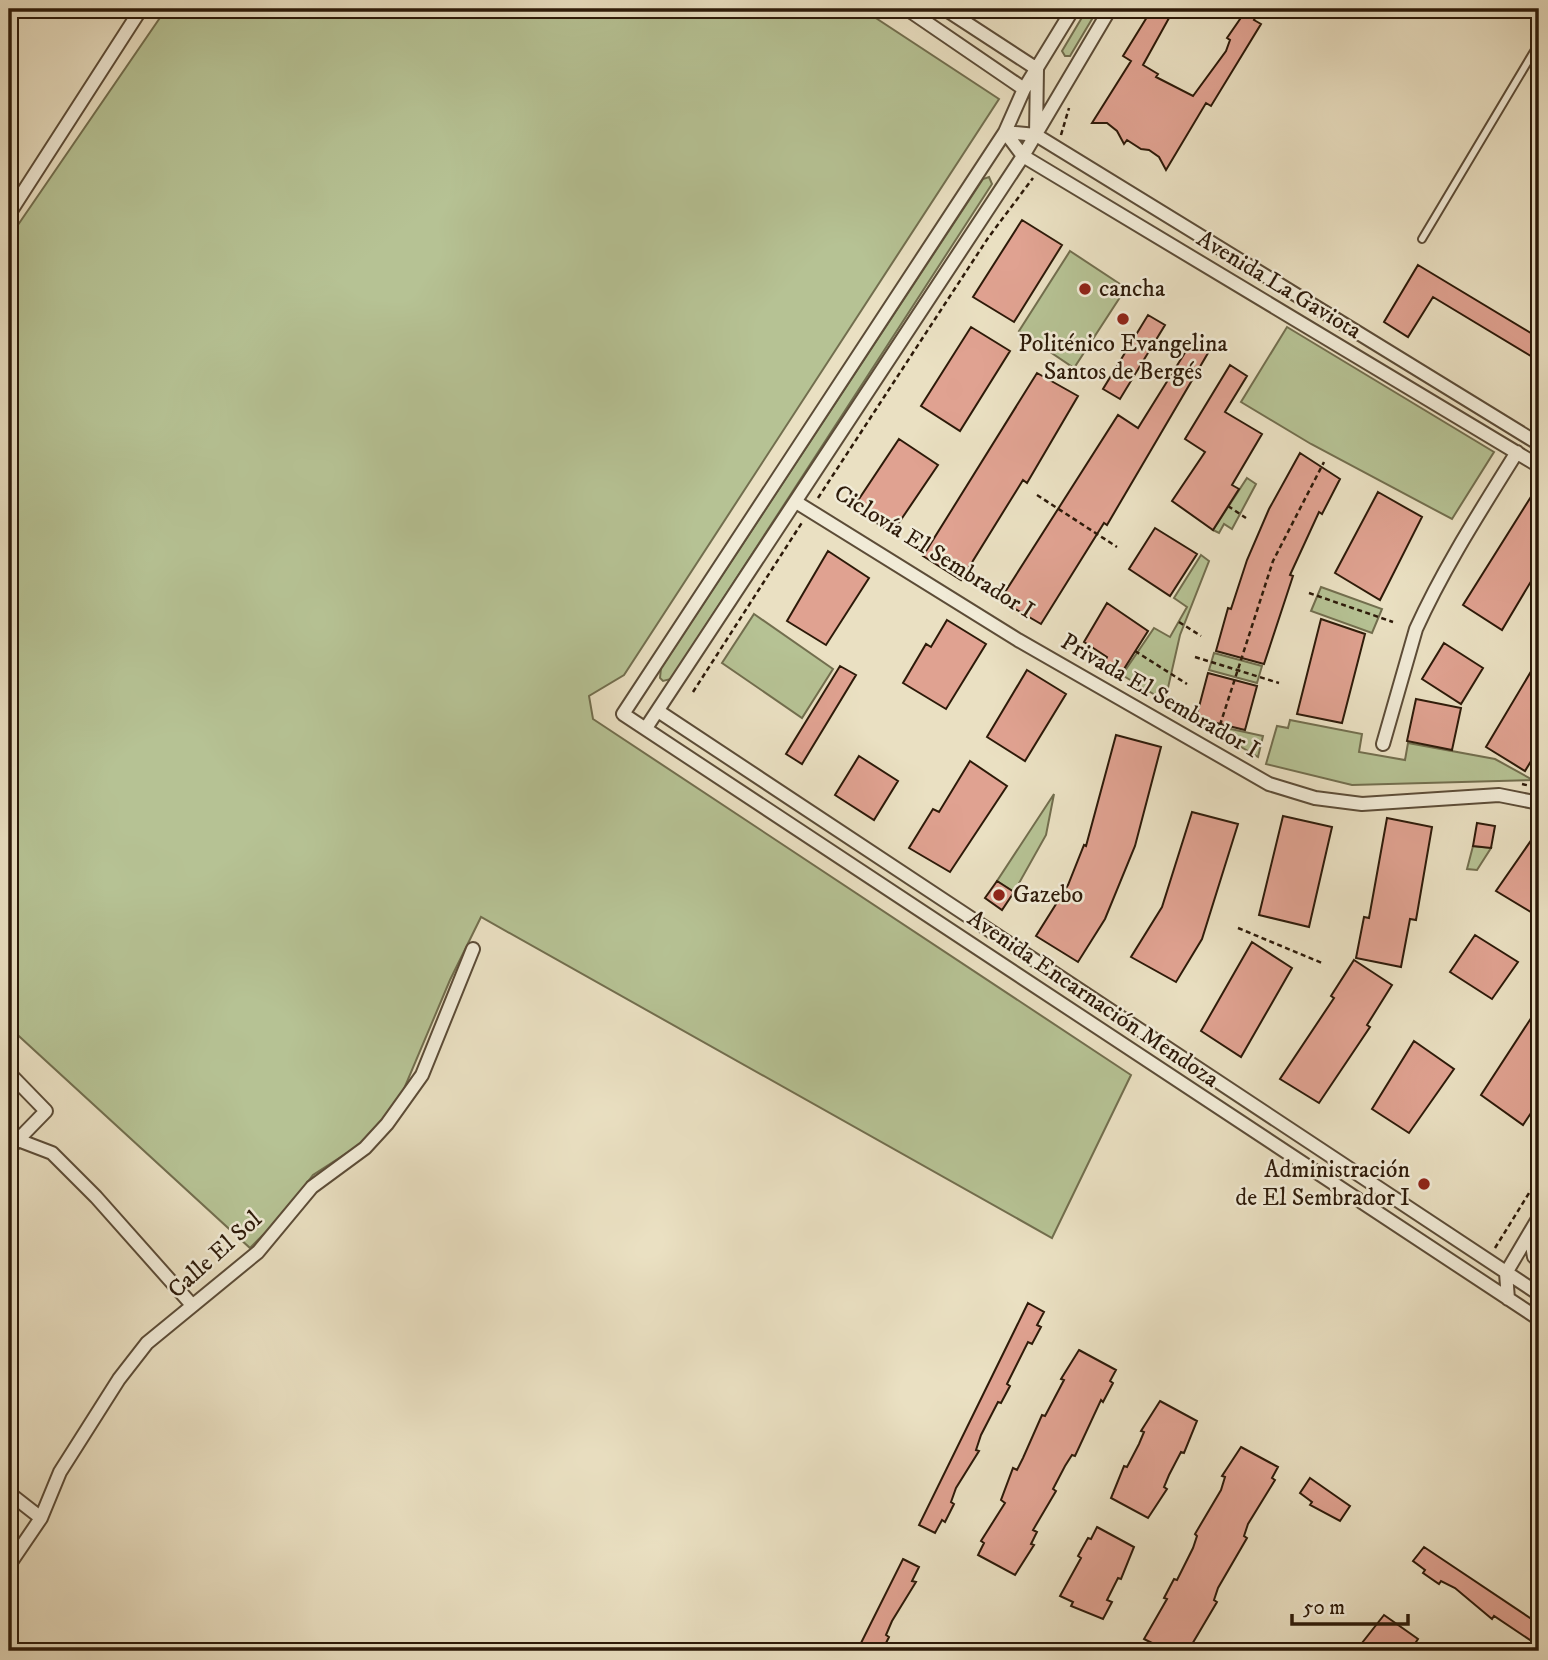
<svg xmlns="http://www.w3.org/2000/svg" width="1548" height="1660" font-family="'IM FELL DW Pica',serif">
  <style>
    .green { fill: #b6c294; stroke: #726e4e; stroke-width: 2 }
    .building { fill: #e0a291; stroke: #2d1a09; stroke-width: 2 }
    .lines { fill: none; stroke-linecap: round; stroke-linejoin: round }
    .lane-casing { stroke: #5c4c37; stroke-width: 10 }
    .street-casing { stroke: #5c4c37; stroke-width: 16 }
    .path { stroke: #2d1a09; stroke-width: 2.5; stroke-dasharray: 5 3.5; stroke-linecap: butt }
    .lane { stroke: #f1ebd7; stroke-width: 6 }
    .street { stroke: #f1ebd7; stroke-width: 12 }
    .poi-dot { fill: #8f2418; stroke: #f1ebd7; stroke-width: 2.5 }
    .labels { text-anchor: middle; dominant-baseline: central; stroke-width: 5; stroke-linejoin: round; paint-order: stroke }
    .street-label { font-size: 24px; fill: #2d1a09; stroke: #f1ebd7 }
    .poi-label { font-size: 24px; fill: #2d1a09; stroke: #f1ebd7; text-anchor: start }
  </style>
  <rect width="100%" height="100%" fill="#eae0c2"/>
  <filter id="stains"><feTurbulence type="fractalNoise" baseFrequency=".00286" numOctaves="4"/><feColorMatrix values="0 0 0 0 .2 0 0 0 0 .09 0 0 0 0 .02 0 0 0 .5 -.17"/></filter>
  <radialGradient id="worn" r=".72"><stop offset=".6" stop-color="#630" stop-opacity="0"/><stop offset="1" stop-color="#630" stop-opacity=".3"/></radialGradient>
  <path class="green" d="M166,9H862L999,99L624,675L589,696L593,719L1131,1075L1052,1238L481,917L450,980L401,1096L367,1140L313,1175L280,1218L250,1248L9,1027V238Z
    M1087,9H1098L1070,56H1065L1062,51Z
    M989,177L992,184L671,679L663,681L660,678L661,668L983,179Z
    M1070,251L1126,288L1074,368L1019,331Z
    M1287,327L1494,452L1452,519L1311,444L1241,402Z
    M1247,478L1256,484L1232,529L1224,524L1219,533L1213,530Z
    M1201,555L1209,561L1180,635L1165,701L1122,675L1154,628L1170,637L1187,607L1174,598Z
    M1321,587L1382,609L1372,633L1311,611Z
    M754,614L833,669L802,718L722,663Z
    M1214,653L1262,666L1257,683L1209,670Z
    M1290,720L1362,734L1359,752L1405,760L1408,743L1495,759L1533,780L1352,785L1266,764L1277,726L1288,728Z
    M1199,722L1263,736L1258,757Z
    M1054,794L1046,835L1014,892L997,881Z
    M1473,846L1491,848L1477,870L1467,869Z"/>
  <path class="building" d="M1152,9H1174L1143,65L1158,74L1156,77L1193,96L1226,51L1230,40L1227,38L1247,9H1261L1254,20L1261,24L1211,106L1206,103L1166,170L1159,157L1149,150L1141,149L1127,140L1124,144L1117,131L1107,123H1092L1131,61L1123,56Z
    M1022,220L1062,245L1014,322L973,297Z
    M1418,265L1539,338V361L1433,297L1408,337L1384,322Z
    M1148,315L1165,325L1120,399L1103,389Z
    M971,327L1010,351L960,431L921,406Z
    M1191,343L1208,353L1107,525L1104,523L1041,624L1000,600L1118,415L1138,428Z
    M1230,365L1247,376L1225,412L1262,434L1232,485L1239,489L1213,530L1172,501L1205,452L1185,439Z
    M1037,373L1078,396L1027,483L1023,480L961,580L923,556Z
    M899,439L938,465L892,533L853,508Z
    M1300,453L1340,479L1322,514L1319,512L1290,575L1293,576L1264,664L1216,651L1228,608L1231,609L1247,560L1269,509Z
    M1539,484V568L1502,630L1463,605Z
    M1378,492L1422,517L1380,600L1335,573Z
    M1155,528L1197,554L1170,596L1129,569Z
    M828,551L869,578L826,645L787,621Z
    M1107,603L1148,631L1122,672L1105,661L1107,657L1084,642Z
    M1321,619L1365,634L1342,723L1297,714Z
    M947,620L986,644L946,709L903,683L926,644L931,647Z
    M1444,643L1483,668L1461,704L1422,679Z
    M1539,658V748L1525,771L1486,747Z
    M840,666L856,675L802,764L786,754Z
    M1027,670L1066,694L1025,761L987,737Z
    M1208,673L1257,686L1245,730L1196,718Z
    M1416,699L1461,708L1452,750L1407,741Z
    M1116,735L1161,747L1135,846L1105,919L1078,962L1036,936L1068,885L1084,845L1086,846Z
    M859,756L898,781L874,820L835,795Z
    M970,761L1007,786L950,872L909,848L933,809L939,812Z
    M1192,812L1238,824L1202,939L1176,982L1131,957L1162,907Z
    M1283,816L1332,827L1309,927L1259,915Z
    M1387,818L1432,827L1416,920L1410,919L1401,967L1356,958L1364,917L1369,918Z
    M1477,823L1495,826L1491,848L1473,846Z
    M1539,829V917L1496,891Z
    M997,881L1014,892L1002,910L985,898Z
    M1475,935L1518,962L1492,999L1450,972Z
    M1252,942L1292,968L1241,1057L1201,1031Z
    M1354,960L1392,985L1367,1025L1370,1027L1319,1103L1280,1079L1334,998L1331,996Z
    M1539,1006V1101L1523,1125L1481,1095Z
    M1414,1041L1454,1069L1409,1133L1372,1109Z
    M1028,1303L1044,1312L1037,1325L1041,1327L1032,1344L1028,1342L1007,1384L1010,1386L1001,1403L998,1402L981,1435L976,1450L979,1451L956,1488L951,1502L954,1504L945,1522L942,1520L935,1533L919,1525Z
    M1079,1350L1116,1370L1110,1381L1113,1383L1103,1402L1101,1400L1075,1456L1072,1455L1065,1466L1053,1489L1056,1491L1033,1530L1037,1532L1031,1544L1034,1545L1015,1575L978,1555L984,1543L981,1541L1005,1503L1001,1500L1013,1468L1017,1470L1023,1458L1042,1415L1045,1416L1064,1380L1061,1379Z
    M1160,1401L1197,1421L1184,1453L1181,1452L1169,1475L1164,1487L1167,1489L1148,1518L1111,1498L1124,1466L1127,1467L1139,1444L1144,1432L1141,1431Z
    M1241,1447L1278,1467L1272,1478L1275,1480L1248,1524L1244,1536L1247,1538L1218,1588L1214,1600L1217,1602L1188,1651H1155L1158,1646L1144,1639L1167,1599L1164,1598L1174,1579L1177,1580L1193,1548L1197,1536L1195,1534L1221,1490L1225,1477L1222,1476Z
    M1310,1478L1350,1506L1340,1521L1310,1505L1312,1502L1300,1493Z
    M1097,1527L1134,1547L1121,1579L1118,1578L1107,1600L1112,1602L1103,1619L1071,1606L1073,1602L1060,1596L1081,1558L1078,1556L1088,1538L1091,1539Z
    M1424,1547L1539,1624V1646L1494,1616L1492,1619L1455,1588L1441,1581L1439,1584L1423,1573L1425,1570L1413,1561Z
    M903,1559L919,1567L912,1581L916,1582L892,1621L886,1635L889,1637L882,1651H857Z
    M1384,1615L1418,1639L1410,1651H1360L1365,1645L1362,1643Z"/>
  <g class="lines">
    <defs>
      <path id="lane" d="M1422,239L1539,43"/>
      <path id="street" d="M907,9L1024,89
        M945,9L1037,69L1036,135
        M1073,9L1024,89L1005,132L623,714L1539,1319
        M1005,132L1023,156L1539,466
        M1005,132L1036,135L1539,444
        M9,214L141,9
        M796,502L1018,640L1269,784L1315,798L1362,804L1499,795L1539,803
        M658,711L1539,1294
        M646,728L1023,156L1110,9
        M1383,744L1416,629C1444,567 1481,510 1517,452
        M9,1073L46,1111L9,1149
        M18,1140L52,1153L96,1197L192,1305
        M1530,1233L1534,1257L1539,1260
        M1508,1299L1506,1273L1539,1217
        M9,1493L41,1518
        M9,1565L41,1518L60,1472L119,1379L147,1343L258,1252L312,1187L365,1148L387,1124L422,1075L473,949"/>
    </defs>
    <use href="#lane" class="lane-casing"/>
    <use href="#street" class="street-casing"/>
    <path class="path" d="M1061,135L1069,108
      M1037,495L1117,547
      M818,498L988,238L1033,178
      M1228,506L1246,518
      M1309,593L1393,622
      M1179,622L1201,636
      M1135,651L1187,684
      M1195,657L1279,683
      M693,692L803,521
      M1220,725L1273,561L1324,462
      M1522,784L1539,788
      M1238,928L1322,963
      M1495,1248L1539,1177"/>
    <use href="#lane" class="lane"/>
    <use href="#street" class="street"/>
  </g>
  <g class="poi-dot">
    <circle cx="1085" cy="289" r="7"/>
    <circle cx="1123" cy="319" r="7"/>
    <circle cx="999" cy="895" r="7"/>
    <circle cx="1424" cy="1184" r="7"/>
  </g>
  <g class="labels">
    <g class="street-label">
      <text transform="translate(1279 285) rotate(31)">Avenida La Gaviota</text>
      <text transform="translate(934 552) rotate(32)">Ciclovía El Sembrador I</text>
      <text transform="translate(1160 696) rotate(30)">Privada El Sembrador I</text>
      <text transform="translate(1093 999) rotate(34)">Avenida Encarnación Mendoza</text>
      <text transform="translate(215 1255) rotate(-42)">Calle El Sol</text>
    </g>
    <g class="poi-label">
      <text x="1099" y="289">cancha</text>
      <text x="1123" y="344" text-anchor="middle">Politénico Evangelina<tspan x="1123" dy="28">Santos de Bergés</tspan></text>
      <text x="1013" y="895">Gazebo</text>
      <text x="1410" y="1170" text-anchor="end">Administración<tspan x="1410" dy="28">de El Sembrador I</tspan></text>
    </g>
  </g>
  <rect width="1548" height="1660" fill="none" stroke="#eae0c2" stroke-width="35"/>
  <rect x="10" y="10" width="1527" height="1639" fill="none" stroke="#2d1a09" stroke-width="3.5"/>
  <rect x="18" y="18" width="1513" height="1625" fill="none" stroke="#2d1a09" stroke-width="2"/>
  <path d="M1292 1614v10h116v-10" fill="none" stroke="#2d1a09" stroke-width="3.5"/>
  <text x="1303" y="1614" font-size="21" fill="#2d1a09" stroke="#f1ebd7" stroke-width="5" paint-order="stroke">50 m</text>
  <rect width="100%" height="100%" filter="url(#stains)"/>
  <rect width="100%" height="100%" fill="url(#worn)"/>
</svg>
